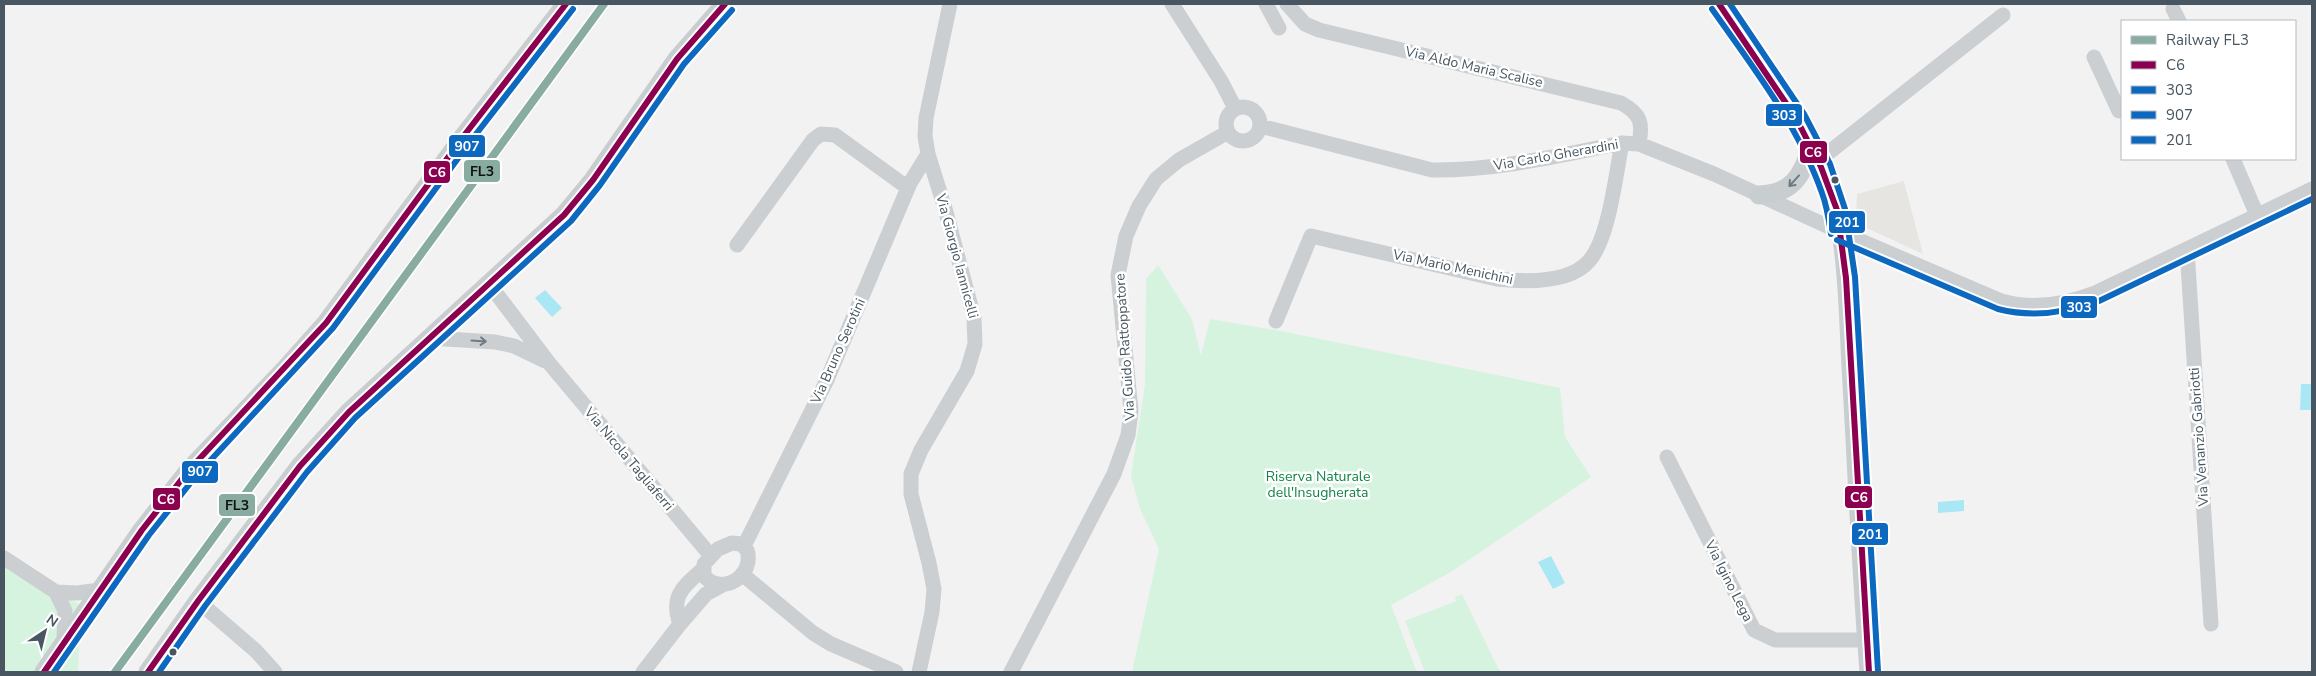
<svg xmlns="http://www.w3.org/2000/svg" width="2316" height="676" font-family="'Nunito Sans',sans-serif">
  <style>
    .commercial { fill: #e7e5e1 }
    .green { fill: #d6f3df }
    .water { fill: #a8e7f3 }
    .lines { fill: none; stroke-linecap: round; stroke-linejoin: round }
    .minor { stroke: #cbcfd2; stroke-width: 15 }
    .major { stroke: #c8cdd0; stroke-width: 19 }
    .bus-1-casing { stroke: #fff; stroke-width: 10 }
    .bus-2-casing { stroke: #fff; stroke-width: 10 }
    .bus-3-casing { stroke: #fff; stroke-width: 10 }
    .bus-4-casing { stroke: #fff; stroke-width: 10 }
    .bus-1 { stroke: #8b004f; stroke-width: 6 }
    .bus-2 { stroke: #0c69bf; stroke-width: 6 }
    .bus-3 { stroke: #0c69bf; stroke-width: 6 }
    .bus-4 { stroke: #0c69bf; stroke-width: 6 }
    .rail-1-casing { stroke: #fff; stroke-width: 11 }
    .rail-1 { stroke: #88aca0; stroke-width: 8 }
    .oneway { stroke: #6e7a82 }
    .oneway2 { stroke: #6f7a83 }
    .bus-dot { fill: #475661; stroke: #fff; stroke-width: 2 }
    .labels { text-anchor: middle; dominant-baseline: central; stroke-width: 5; stroke-linejoin: round; paint-order: stroke }
    .street-label { font-size: 14px; fill: #475661; stroke: #fff }
    .park-label { font-size: 14px; fill: #108545; stroke: #fff }
    .line-badge { stroke: #fff; stroke-width: 2 }
    .badge-label { font-size: 14px; text-anchor: middle; font-weight: bold; fill: #fff }
    .pale-badge-label { font-size: 14px; text-anchor: middle; font-weight: bold; fill: #111 }
  </style>
  <rect width="100%" height="100%" fill="#f3f2f2"/>
  <path class="commercial" d="M1904,181V182L1923,254L1856,223L1857,194Z"/>
  <path class="green" d="M1158,265L1192,319L1201,356L1210,319L1281,331L1560,388L1565,437L1591,477L1451,572L1391,605L1417,672H1132L1159,549L1140,509L1131,476L1145,385L1146,279Z
    M4,562L79,604L81,607L78,672H4Z
    M1462,594L1498,668L1502,672H1425L1405,621L1456,601L1455,597Z"/>
  <path class="water" d="M545,290L562,308L552,317L535,298Z
    M2301,384H2312L2311,410H2300Z
    M1964,500V511L1938,513V502Z
    M1551,556L1565,583L1553,589L1538,562Z"/>
  <g class="lines">
    <path class="minor" d="M1172,4L1221,81L1235,108
      M1266,4L1279,28
      M1287,4L1305,24L1319,30L1621,103C1641,114 1643,123 1639,144
      M2173,9L2179,21
      M2094,57L2119,111L2122,109
      M1226 124a17 17 0 1 1 34 0a17 17 0 1 1-34 0Z
      M1260,126L1432,170C1496,171 1560,155 1622,143L1639,144L1714,174L1840,232L2001,301C2032,310 2064,305 2095,293L2312,189
      M2233,159L2257,215
      M1818,161L2003,15
      M737,245L813,140L821,134L835,135L908,188
      M2187,249L2211,624
      M489,284L549,363L711,556
      M1276,321L1311,236L1497,279C1525,282 1569,284 1589,261C1609,239 1616,173 1622,143
      M430,338L495,342L514,346L545,361
      M1667,457L1754,630L1775,640H1866
      M732,543L741,544L747,550C755,575 723,597 704,576V564L718,549Z
      M744,546L826,382L910,183L928,154
      M4,558L56,592L77,593L100,590
      M703,569C683,587 670,596 680,624L706,594L721,586
      M742,574L813,633L831,644L896,672
      M56,592L65,611L64,642
      M198,601L256,651L275,672
      M643,672L680,624
      M919,672L932,612L934,589L929,563L911,494V474L921,450L967,371L975,344L974,318L946,212L928,154L925,136L926,118L950,4
      M1011,672L1114,474L1128,435L1131,411L1118,275L1126,236L1139,206L1156,179L1179,160L1228,132"/>
    <path class="major" d="M1719,4C1758,59 1809,127 1831,191C1848,240 1848,315 1851,367C1857,469 1861,571 1869,672
      M1759,195C1792,194 1802,176 1811,148
      M44,672L142,530L189,470L284,370L326,323L466,133L566,4
      M148,672L198,601L300,466L349,412L564,215L593,180L677,59L725,4"/>
    <defs>
      <path id="bus-1" d="M1719,4L1796,118L1821,167L1837,210L1846,278L1869,672
        M44,672L142,530L189,470L326,323L466,133L566,4
        M148,672L198,601L300,466L349,412L564,215L593,180L677,59L725,4"/>
      <path id="bus-2" d="M1712,9C1753,67 1798,125 1822,193C1827,206 1829,220 1831,234
        M1837,240L1998,309C2033,318 2066,313 2099,301L2312,199"/>
      <path id="bus-3" d="M54,672L149,535L196,476L333,328L473,138L573,9
        M159,672L205,606L307,472L355,418L571,221L600,185L684,64L732,10"/>
      <path id="bus-4" d="M1730,4L1804,114L1830,164L1845,209L1855,277L1878,671"/>
    </defs>
    <use href="#bus-1" class="bus-1-casing"/>
    <use href="#bus-2" class="bus-2-casing"/>
    <use href="#bus-3" class="bus-3-casing"/>
    <use href="#bus-4" class="bus-4-casing"/>
    <use href="#bus-1" class="bus-1"/>
    <use href="#bus-2" class="bus-2"/>
    <use href="#bus-3" class="bus-3"/>
    <use href="#bus-4" class="bus-4"/>
    <defs>
      <path id="rail-1" d="M115,672L604,4"/>
    </defs>
    <use href="#rail-1" class="rail-1-casing"/>
    <use href="#rail-1" class="rail-1"/>
  </g>
  <defs><path id="oneway-shaft" d="M-6 0H5M1.5-3L5.5 0L1.5 3" fill="none" stroke-width="1.6" stroke-linecap="round" stroke-linejoin="round" transform="scale(1.25)"/></defs>
  <use class="oneway" href="#oneway-shaft" transform="translate(1794 181) rotate(132)"/>
  <use class="oneway2" href="#oneway-shaft" transform="translate(479 341) rotate(4)"/>
  <g class="bus-dot">
    <circle cx="1835" cy="180" r="4.5"/>
    <circle cx="173" cy="652" r="4.5"/>
  </g>
  <g class="labels">
    <g class="street-label">
      <text transform="translate(1474 67) rotate(13)">Via Aldo Maria Scalise</text>
      <text transform="translate(1556 155) rotate(-10)">Via Carlo Gherardini</text>
      <text transform="translate(957 256) rotate(75)">Via Giorgio Iannicelli</text>
      <text transform="translate(1453 267) rotate(12)">Via Mario Menichini</text>
      <text transform="translate(1125 347) rotate(-94)">Via Guido Rattoppatore</text>
      <text transform="translate(838 351) rotate(-66)">Via Bruno Serotini</text>
      <text transform="translate(2199 437) rotate(-94)">Via Venanzio Gabriotti</text>
      <text transform="translate(629 459) rotate(50)">Via Nicola Tagliaferri</text>
      <text transform="translate(1729 581) rotate(63)">Via Igino Lega</text>
    </g>
    <g class="park-label">
      <text x="1318" y="476">Riserva Naturale<tspan x="1318" dy="16">dell'Insugherata</tspan></text>
    </g>
  </g>
  <g class="line-badge">
    <rect x="1765" y="103" width="38" height="24" rx="5" fill="#0c69bf"/>
    <rect x="448" y="134" width="38" height="24" rx="5" fill="#0c69bf"/>
    <rect x="1799" y="140" width="29" height="24" rx="5" fill="#8b004f"/>
    <rect x="463" y="159" width="38" height="24" rx="5" fill="#88aca0"/>
    <rect x="423" y="160" width="28" height="24" rx="5" fill="#8b004f"/>
    <rect x="1828" y="210" width="38" height="24" rx="5" fill="#0c69bf"/>
    <rect x="2060" y="295" width="38" height="24" rx="5" fill="#0c69bf"/>
    <rect x="181" y="460" width="38" height="24" rx="5" fill="#0c69bf"/>
    <rect x="1844" y="485" width="29" height="24" rx="5" fill="#8b004f"/>
    <rect x="152" y="487" width="29" height="24" rx="5" fill="#8b004f"/>
    <rect x="218" y="493" width="38" height="24" rx="5" fill="#88aca0"/>
    <rect x="1851" y="522" width="38" height="24" rx="5" fill="#0c69bf"/>
  </g>
  <g class="badge-label">
    <text x="1784" y="120">303</text>
    <text x="467" y="151">907</text>
    <text x="1813" y="157">C6</text>
    <text x="437" y="177">C6</text>
    <text x="1847" y="227">201</text>
    <text x="2079" y="312">303</text>
    <text x="200" y="476">907</text>
    <text x="1859" y="502">C6</text>
    <text x="166" y="504">C6</text>
    <text x="1870" y="539">201</text>
  </g>
  <g class="pale-badge-label">
    <text x="482" y="176">FL3</text>
    <text x="237" y="510">FL3</text>
  </g>
  <rect width="2316" height="676" fill="none" stroke="#475661" stroke-width="10"/>
  <rect x="2121" y="20" width="175" height="140" fill="#ffffff" stroke="#b5bbc0"/>
  <rect x="2131" y="36" width="25" height="8" fill="#88aca0" stroke="#b5bbc0"/>
  <text x="2166" y="45" font-size="15" fill="#475661">Railway FL3</text>
  <rect x="2131" y="61" width="25" height="8" fill="#8b004f" stroke="#b5bbc0"/>
  <text x="2166" y="70" font-size="15" fill="#475661">C6</text>
  <rect x="2131" y="86" width="25" height="8" fill="#0c69bf" stroke="#b5bbc0"/>
  <text x="2166" y="95" font-size="15" fill="#475661">303</text>
  <rect x="2131" y="111" width="25" height="8" fill="#0c69bf" stroke="#b5bbc0"/>
  <text x="2166" y="120" font-size="15" fill="#475661">907</text>
  <rect x="2131" y="136" width="25" height="8" fill="#0c69bf" stroke="#b5bbc0"/>
  <text x="2166" y="145" font-size="15" fill="#475661">201</text>
  <g transform="translate(45 631) rotate(35)" stroke="#ffffff" stroke-width="4" paint-order="stroke">
  <path d="M0-4L9 19L0 12L-9 19Z" fill="#475661"/>
  <text y="-8" font-size="14" font-weight="bold" text-anchor="middle" fill="#475661">N</text>
  </g>
</svg>
